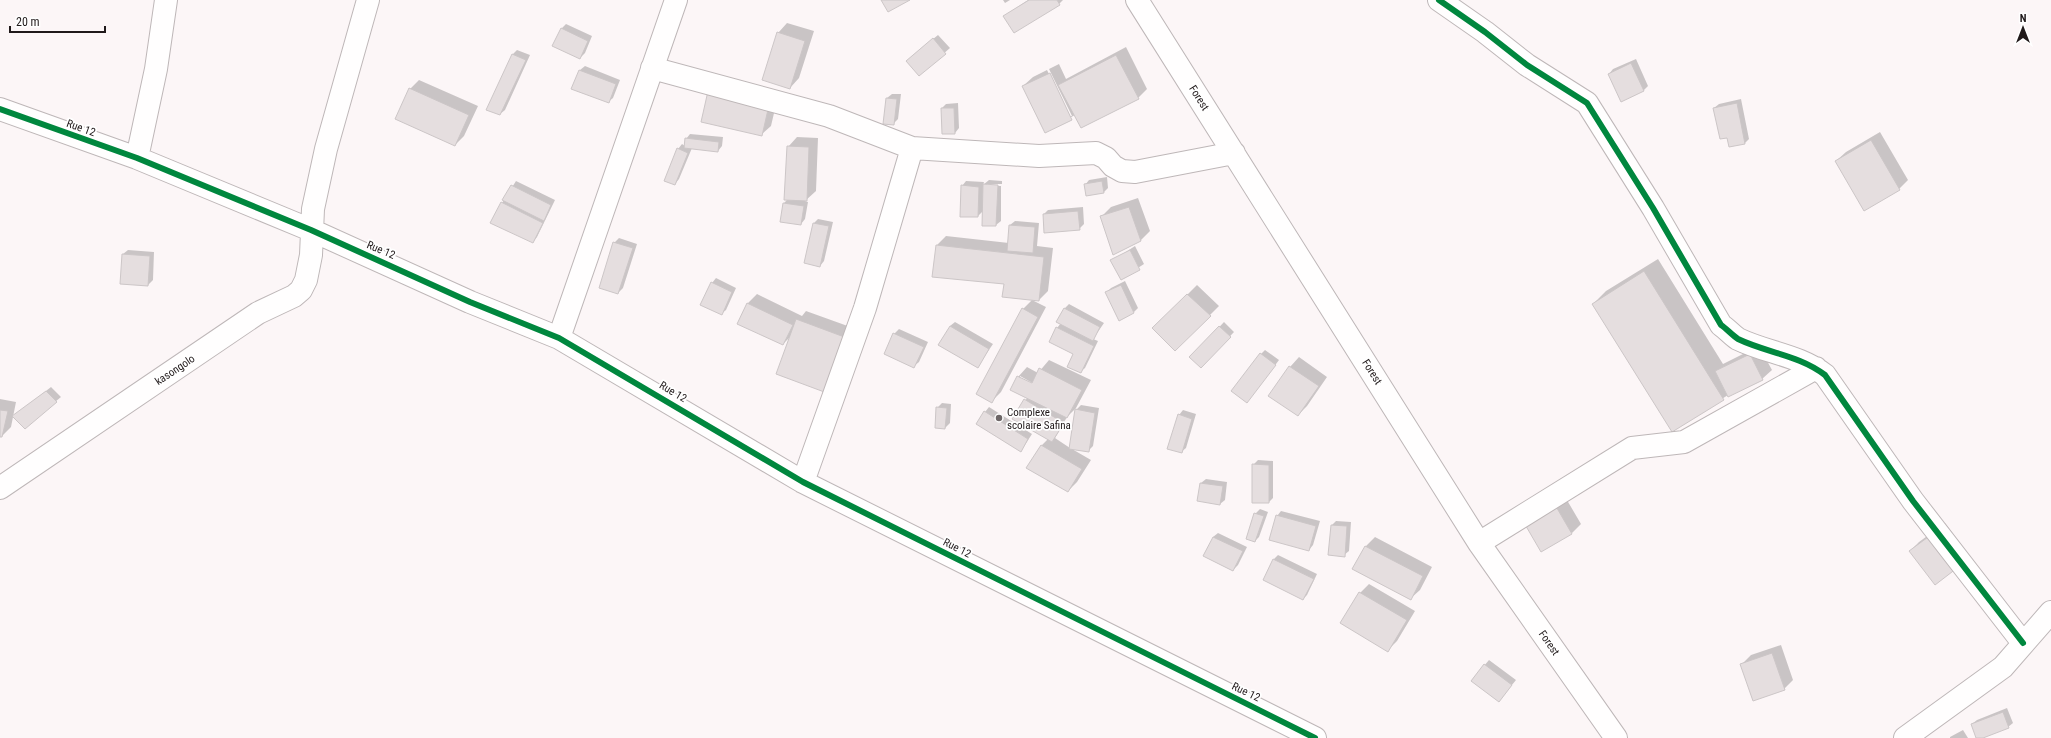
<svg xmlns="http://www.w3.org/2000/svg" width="2051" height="738" font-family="'Roboto Condensed',sans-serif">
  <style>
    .shadow { fill: #0003; fill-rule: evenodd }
    .building { fill: #e5dedf; stroke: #ccc6c7 }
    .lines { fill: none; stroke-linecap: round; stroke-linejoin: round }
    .minor-casing { stroke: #beb7b8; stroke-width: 24 }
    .minor { stroke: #fffefe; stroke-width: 22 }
    .cycleway-casing { stroke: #fff; stroke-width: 8 }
    .cycleway { stroke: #00873e; stroke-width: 6 }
    .poi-dot { fill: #6d6667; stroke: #fff; stroke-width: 1.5 }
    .labels { text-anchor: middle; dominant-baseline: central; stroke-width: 3.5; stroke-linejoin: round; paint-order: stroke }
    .street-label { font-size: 11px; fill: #20191a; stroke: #fff }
    .poi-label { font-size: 11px; fill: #20191a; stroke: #fff; text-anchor: start }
  </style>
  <rect width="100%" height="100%" fill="#fcf6f7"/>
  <path class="shadow" d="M1003,0H1010L1005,3Z
    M1028,0H1063L1059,4L1004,16Z
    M787,23L814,31L799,78L790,88L778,33Z
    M566,24L592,36L585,53L580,58L561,29Z
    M938,35L950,48L919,75L911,57Z
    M1126,47L1147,89L1138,98L1075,115L1045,131L1023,86L1033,77L1047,70L1070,116H1072L1049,69L1059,64L1066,79Z
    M517,50L530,55L505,110L500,114L488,109L513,54Z
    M1636,59L1648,86L1644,90L1622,101L1609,74L1613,69Z
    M585,66L620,80L613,98L608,102L580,70Z
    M419,80L478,106L464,136L455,145L410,89Z
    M718,82L778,96L771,126L761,135Z
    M892,94H901L898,119L893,124L884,123L887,98Z
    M1741,99L1749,139L1745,143L1730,146L1728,137L1714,108L1719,104Z
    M958,103L959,128L955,133L942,108L946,104Z
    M1880,132L1908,180L1899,189L1836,161L1846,152Z
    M690,134L723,137L722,146L718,151L692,148L679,179L675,184L678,149L682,144L685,146L686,139Z
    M797,137L818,138L816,191L805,201L808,202L805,219L801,224L784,203L788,199V147Z
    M1107,177L1108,188L1104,192L1085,185L1089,180Z
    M989,180L1002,181V184H987V186H1001V221L996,225H983V211L978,216H961L962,186L966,181L984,182L983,185Z
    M516,181L555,200L537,237L533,242L502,203Z
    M1138,198L1150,231L1140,241L1101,217L1111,207Z
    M1083,207L1084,224L1079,229L1044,214L1048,210Z
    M818,219L833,222L824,261L820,266L814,223Z
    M1015,221L1039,223L1037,246L1053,248L1048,291L1039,300L1005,284L937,245L946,236L1009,243L1010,225Z
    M619,238L637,244L623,288L618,293L614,243Z
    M1135,246L1144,264L1121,279L1112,261Z
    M128,250L154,252L153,280L148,285L121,283L123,254Z
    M1658,259L1723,364L1759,346L1772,370L1762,379L1728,395L1672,431L1593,304L1606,291Z
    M716,278L736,288L726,310L721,314L712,283Z
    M1125,281L1138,308L1134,312L1107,292L1111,288Z
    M1197,285L1219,306L1175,350L1154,328Z
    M757,294L802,316L806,311L856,329L836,383L792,335L783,344L738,323L748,303Z
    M1032,300L1046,307L1001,392L992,401L1023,309Z
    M1069,304L1104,323L1093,339L1098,341L1085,368L1080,372L1075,354L1057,328L1061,323L1064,309Z
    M955,322L993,344L978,366L950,326Z
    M1224,322L1234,332L1201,367L1191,357Z
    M899,329L928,342L919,362L914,366L894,334Z
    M1265,350L1279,360L1251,397L1261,354Z
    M1299,357L1327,377L1307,406L1298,415L1290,367Z
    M1049,360L1091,380L1076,408L1067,417L1055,438L1070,448L1076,410L1081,405L1099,408L1093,446L1088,451L1072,449L1091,460L1077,482L1068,491L1028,467L1042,445L1048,439L1014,419L1027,398L1018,377L1027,367L1038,373ZM1020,376L1036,385L1020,379Z
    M51,387L61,397L25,427L14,416Z
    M0,399L16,402L11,427L2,436H0Z
    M942,403L951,404L950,423L945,428L937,408Z
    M989,407L1032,434L1021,451L985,412Z
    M1183,410L1196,414L1186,448L1181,452L1179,415Z
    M1258,460L1273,461V498L1269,502L1253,465Z
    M1206,479L1227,482L1225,500L1220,504L1201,483Z
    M1564,495L1581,524L1572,533L1524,521Z
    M1260,509L1268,512L1259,537L1255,541V514Z
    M1281,511L1320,521L1313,545L1309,550L1277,516Z
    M1336,521L1351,522L1349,551L1344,555H1329L1332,525Z
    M1945,523L1969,555L1910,551L1919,542Z
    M1218,533L1247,547L1238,565L1233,570L1213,537Z
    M1375,537L1432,567L1420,590L1410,599L1354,569L1366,546Z
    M1278,555L1317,574L1307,595L1303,599L1264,580L1274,559Z
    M1369,584L1415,611L1397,641L1388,650L1360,593Z
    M1781,645L1793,680L1784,689L1741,665L1751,655Z
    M1489,660L1516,680L1499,701L1472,680Z
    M2007,708L2013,723L2008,727L1977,738L1972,724L1977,720Z
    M1963,730L1968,738H1950V737Z"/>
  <path class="building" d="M881,0H910L888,12Z
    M1029,0H1057L1060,5L1014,33L1003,16Z
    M561,28L588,41L580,59L552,46Z
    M777,32L805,41L790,89L762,80Z
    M933,38L946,54L919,76L906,61Z
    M512,54L526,60L500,115L486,110Z
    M1116,55L1139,99L1081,128L1058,85Z
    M1631,63L1644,91L1621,102L1608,74Z
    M579,70L616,84L609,103L571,89Z
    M1050,73L1072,120L1045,133L1022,86Z
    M409,88L469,115L455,146L395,119Z
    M708,91L769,105L762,136L701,122Z
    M886,98L897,99L894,125L883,124Z
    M1737,103L1745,144L1729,147L1727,138L1720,139L1713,108Z
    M941,108H954L955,134H942Z
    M685,138L719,142L718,152L684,148Z
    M1871,140L1900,190L1864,211L1835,161Z
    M787,146L809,147L807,201L784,200Z
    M677,148L688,153L675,185L664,181Z
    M1102,181L1104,193L1086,196L1084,184Z
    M983,184L998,185L996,226H982Z
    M511,185L551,205L544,221L502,200Z
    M961,185L979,187L978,217H960Z
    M501,202L543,223L533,243L490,223Z
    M783,203L804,206L801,225L780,222Z
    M1129,207L1141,241L1113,255L1100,216Z
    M1078,211L1080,230L1044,233L1043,214Z
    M813,223L829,226L820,267L804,263Z
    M1009,225L1035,227L1033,253L1007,251Z
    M613,242L633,248L618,294L599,288Z
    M936,245L1044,257L1039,301L1002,297L1004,284L932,277Z
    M1130,250L1140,270L1121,280L1110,260Z
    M122,254L150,256L148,286L120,284Z
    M1644,271L1724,400L1672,432L1592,304Z
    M711,282L732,292L722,315L700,305Z
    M1121,285L1134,313L1119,321L1105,292Z
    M1187,294L1211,316L1175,351L1152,328Z
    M747,303L793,325L783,345L737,324Z
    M1022,308L1038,317L992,403L976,394Z
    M1064,308L1100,327L1093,341L1056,322Z
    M796,319L847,338L827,393L776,374Z
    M950,326L989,349L978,368L938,345Z
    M1219,326L1231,337L1201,368L1189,357Z
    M1056,327L1094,346L1081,373L1067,367L1073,354L1049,342Z
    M893,333L924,347L914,368L884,354Z
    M1260,353L1276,365L1247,403L1231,391Z
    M1750,354L1763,380L1728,397L1715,371Z
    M1289,366L1319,386L1298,416L1268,396Z
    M1039,368L1082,390L1067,418L1010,390L1017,376L1032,383Z
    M46,391L57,402L25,429L12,416Z
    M1024,399L1064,423L1052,442L1012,419Z
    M936,407L947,408L945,429L935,428Z
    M1075,409L1095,413L1089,452L1069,449Z
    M0,410L8,411L2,437H0Z
    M984,411L1028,439L1021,452L976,424Z
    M1178,414L1192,419L1182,453L1167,449Z
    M1041,445L1082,469L1068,492L1026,468Z
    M1252,464L1269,465V503H1252Z
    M1200,483L1223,486L1220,505L1197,501Z
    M1554,503L1572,534L1541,552L1523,521Z
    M1254,513L1264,516L1255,542L1246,539Z
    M1276,515L1316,526L1309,551L1269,540Z
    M1331,525L1347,526L1345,557L1328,555Z
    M1935,532L1961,565L1935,585L1909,551Z
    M1213,537L1243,551L1233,571L1203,556Z
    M1365,546L1423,576L1411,600L1352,569Z
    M1273,559L1314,579L1303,600L1263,580Z
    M1359,592L1407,620L1388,652L1340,623Z
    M1772,653L1785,690L1753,701L1740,664Z
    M1484,664L1512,685L1499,702L1471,681Z
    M2003,712L2009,728L1983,738H1976L1971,724Z"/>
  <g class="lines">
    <defs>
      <path id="minor" d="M1137,0L1479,543L1616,738
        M1439,0L1485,32L1527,65L1587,103L1653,208L1721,325C1727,329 1732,335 1738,339C1767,353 1799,355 1825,375L1913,501L2023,643
        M652,68L829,116L912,148L1039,156L1096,153L1106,158L1113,166L1122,171L1135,172L1234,153
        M0,109L137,158L311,230L470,302L559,338L803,482L1315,738
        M137,158L156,69L166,0
        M559,338L676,0
        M803,482L865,308L912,148
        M0,488L258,313L294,296L301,290L306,280L311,255L313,209L326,149L368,0
        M1479,543L1632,448L1684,442L1816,368
        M1905,738L2003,667L2051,612"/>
    </defs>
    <use href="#minor" class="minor-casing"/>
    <use href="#minor" class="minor"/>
    <defs>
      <path id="cycleway" d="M1439,0L1485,32L1527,65L1587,103L1653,208L1721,325C1727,329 1732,335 1738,339C1767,353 1799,355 1825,375L1913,501L2023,643
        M0,109L137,158L311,230L470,302L559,338L803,482L1315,738"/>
    </defs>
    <use href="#cycleway" class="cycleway-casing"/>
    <use href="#cycleway" class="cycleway"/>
  </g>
  <circle class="poi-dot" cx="999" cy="418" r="4"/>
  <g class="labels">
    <g class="street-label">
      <text transform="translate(1199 98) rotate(58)">Forest</text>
      <text transform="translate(81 128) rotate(20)">Rue 12</text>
      <text transform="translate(381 250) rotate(23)">Rue 12</text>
      <text transform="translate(175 370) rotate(-34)">kasongolo</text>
      <text transform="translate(1372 372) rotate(58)">Forest</text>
      <text transform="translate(673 392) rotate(31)">Rue 12</text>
      <text transform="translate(957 548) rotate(27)">Rue 12</text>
      <text transform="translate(1549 643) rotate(55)">Forest</text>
      <text transform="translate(1246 692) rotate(26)">Rue 12</text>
    </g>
    <g class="poi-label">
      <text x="1007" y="412">Complexe<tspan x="1007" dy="13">scolaire Safina</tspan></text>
    </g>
  </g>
  <g transform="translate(2023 28)" stroke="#ffffff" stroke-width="3" paint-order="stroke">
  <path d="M0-3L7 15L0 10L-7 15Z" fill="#20191a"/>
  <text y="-6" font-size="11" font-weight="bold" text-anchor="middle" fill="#20191a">N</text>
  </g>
  <path d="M10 26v6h95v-6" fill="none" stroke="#20191a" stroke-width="2"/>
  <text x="16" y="26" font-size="12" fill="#20191a" stroke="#ffffff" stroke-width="3" paint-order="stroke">20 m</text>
</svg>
